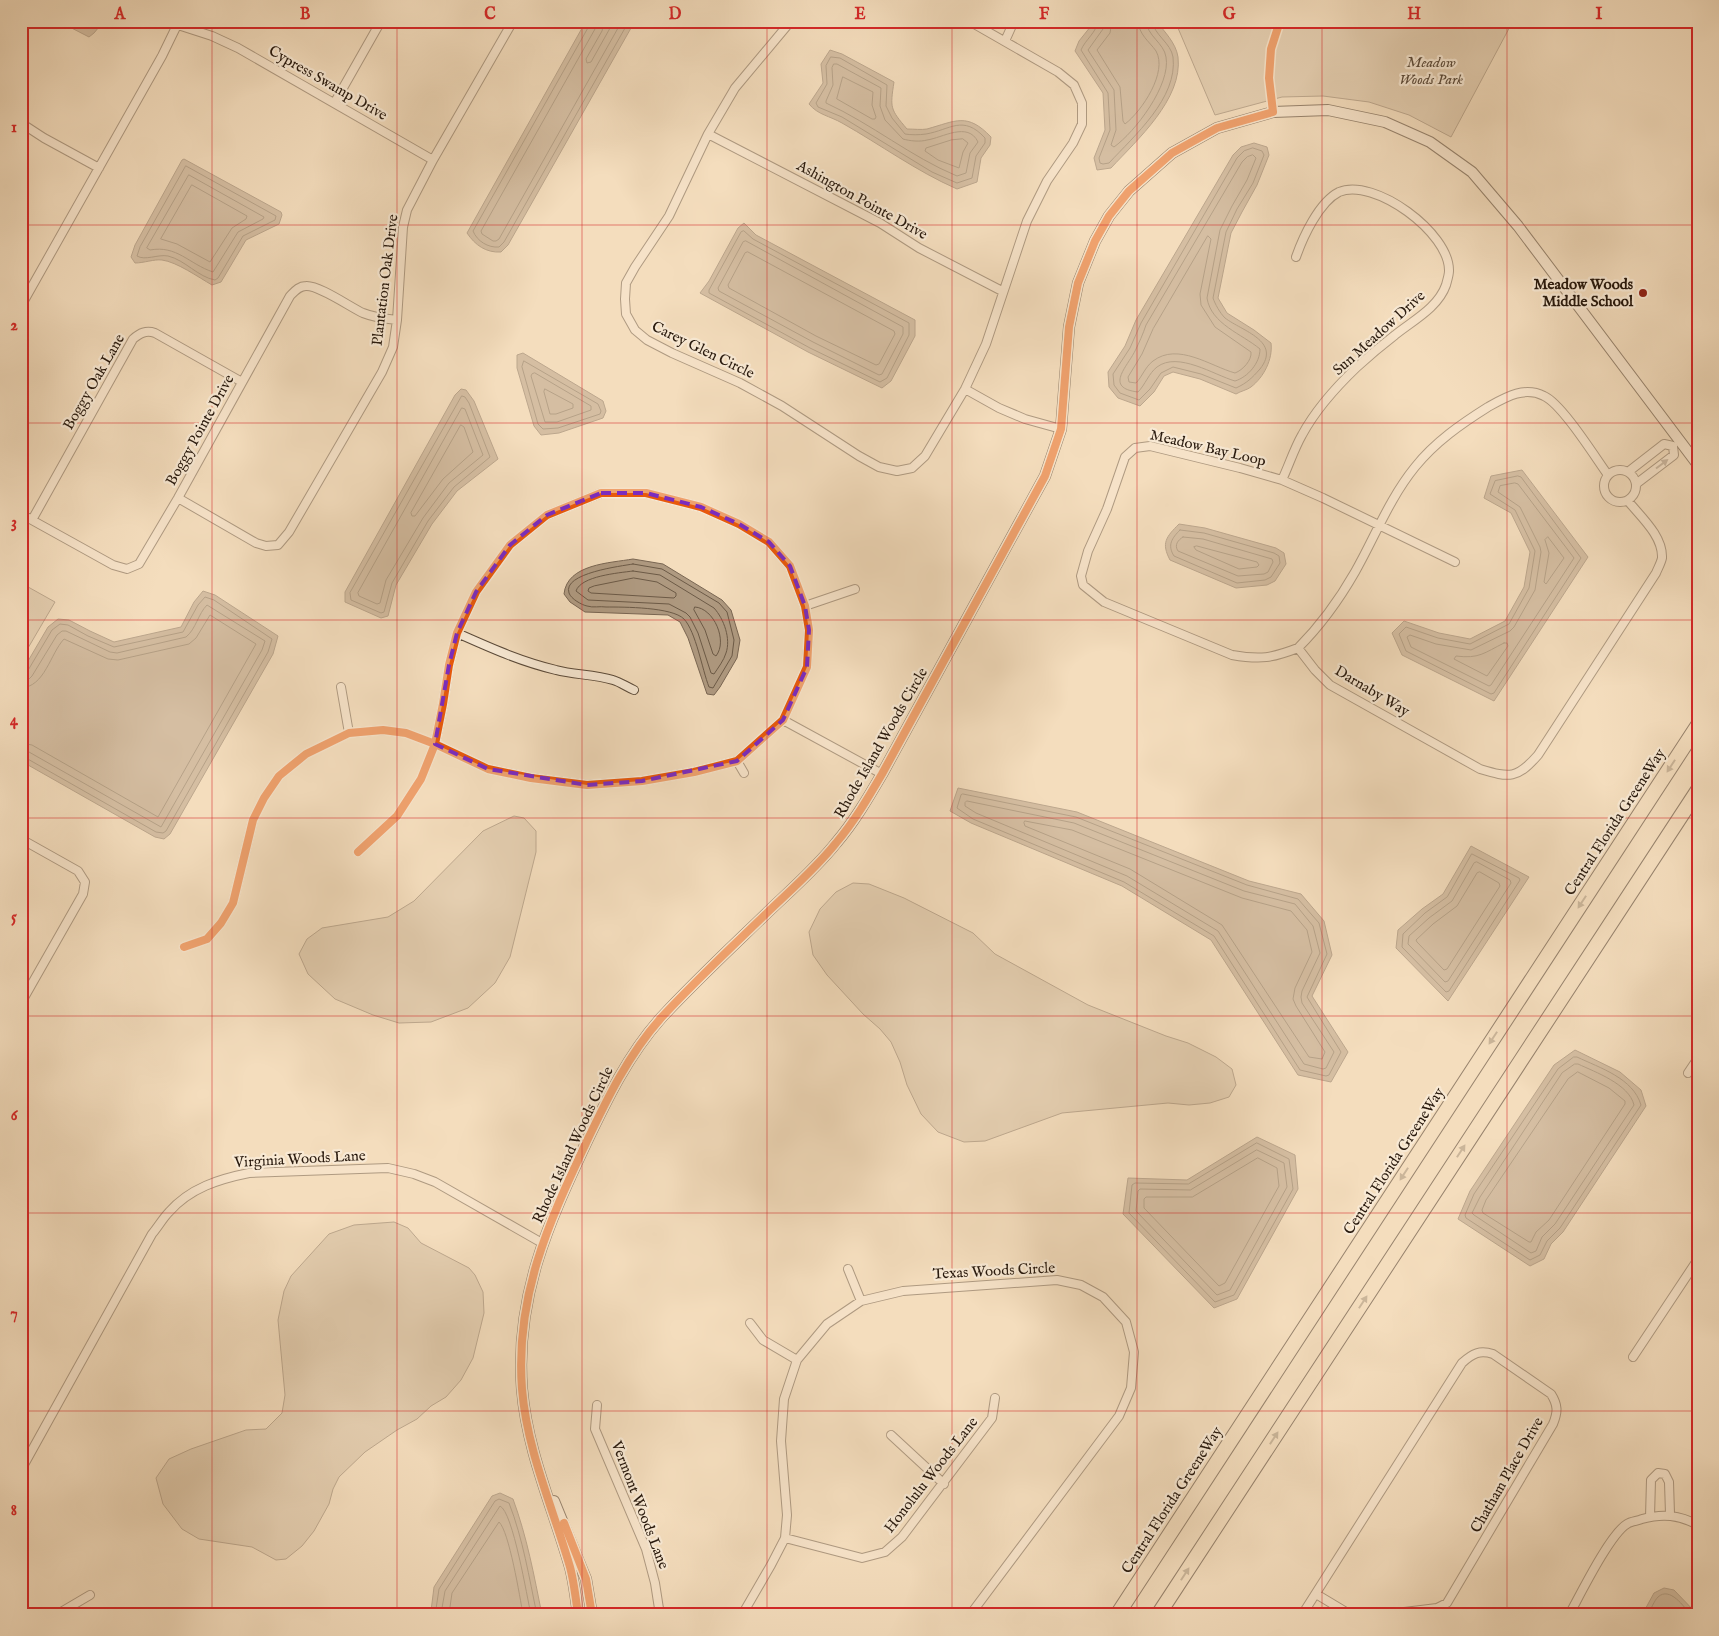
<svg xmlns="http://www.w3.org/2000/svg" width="1719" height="1636" font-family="'IM FELL English',serif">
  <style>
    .green { fill: #d1bc9f; stroke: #7c6a56 }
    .water { fill: #af9a81; stroke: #796653 }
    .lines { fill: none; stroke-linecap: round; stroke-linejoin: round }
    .shore { stroke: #6c5a47; stroke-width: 1 }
    .street-casing { stroke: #5b4a39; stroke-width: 10 }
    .secondary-casing { stroke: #28190d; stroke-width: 12 }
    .highway-casing { stroke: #28190d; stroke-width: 16 }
    .street { stroke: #f8e9d4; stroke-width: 8 }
    .secondary { stroke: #f8e9d4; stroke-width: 10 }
    .highway { stroke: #f4ddbd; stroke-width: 14 }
    .cycleway-casing { stroke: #f8e9d4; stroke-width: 11 }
    .cycleway { stroke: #e8590c; stroke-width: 8 }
    .oneway { fill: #9a8b7a }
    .oneway2 { fill: #98856e }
    .marked { fill: none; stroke: #7b2cbf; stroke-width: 4; stroke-dasharray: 10 6; stroke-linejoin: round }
    .grid { fill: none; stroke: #d62828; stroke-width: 1; stroke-opacity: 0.55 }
    .poi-dot { fill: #8f2418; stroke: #f8e9d4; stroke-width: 2 }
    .labels { text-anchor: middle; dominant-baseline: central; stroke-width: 4.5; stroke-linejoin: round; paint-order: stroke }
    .park-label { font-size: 15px; font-style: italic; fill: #5b4a39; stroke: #f8e9d4 }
    .street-label { font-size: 15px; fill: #28190d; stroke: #f8e9d4 }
    .poi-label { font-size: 15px; font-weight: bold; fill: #28190d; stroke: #f8e9d4; text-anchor: end }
    .neatline { fill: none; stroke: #d62828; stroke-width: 2 }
    .grid-label { font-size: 16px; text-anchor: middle; font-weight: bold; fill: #d62828 }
  </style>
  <rect width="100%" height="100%" fill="#f4ddbd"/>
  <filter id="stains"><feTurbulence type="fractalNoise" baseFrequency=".004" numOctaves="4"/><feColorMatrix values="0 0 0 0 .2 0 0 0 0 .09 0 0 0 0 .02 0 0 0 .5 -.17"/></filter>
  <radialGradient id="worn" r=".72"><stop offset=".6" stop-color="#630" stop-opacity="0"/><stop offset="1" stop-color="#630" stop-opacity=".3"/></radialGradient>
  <path class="green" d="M1175,21H1513L1451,137L1409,115L1369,102L1323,96L1282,97L1215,115Z
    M21,583L55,602L21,660Z
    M514,816L524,818L536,831V852L510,957L495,983L468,1008L431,1022L399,1023L373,1015L335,999L308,974L299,954L307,939L322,928L388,917L414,901L483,831Z
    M853,883L869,884L904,898L973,933L995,954L1088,1005L1166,1036L1188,1043L1216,1057L1232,1069L1236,1085L1229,1097L1210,1103L1189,1105L1168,1103L1062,1113L985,1141L964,1142L938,1132L921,1114L907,1085L900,1062L891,1042L880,1029L863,1014L827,975L813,955L809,932L820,909L836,892Z
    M394,1222L408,1228L421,1243L469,1268L475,1275L483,1292L484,1313L473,1358L461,1380L446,1397L431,1406L417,1419L397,1430L365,1452L339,1477L333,1489L329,1504L314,1531L302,1546L286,1559L276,1560L252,1547L199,1539L182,1529L163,1504L156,1478L169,1459L191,1449L246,1430L266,1429L282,1413L285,1395L278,1320L284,1291L291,1276L329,1234L354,1225Z"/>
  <path class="water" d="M58,21H104L94,33L89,37Z
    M586,21H635L508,245L501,252C486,253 475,245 467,233Z
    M1095,21H1156C1164,31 1176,43 1178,57C1183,99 1137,140 1111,168L1097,170L1094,158L1105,130L1103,93L1075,51L1079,41Z
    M830,50L842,54L894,82C890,108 890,109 907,129C914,129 921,130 927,129C956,121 967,112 991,137L990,145L981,158L977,182L957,189C916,171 881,145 842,123C830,116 818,115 809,104L823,83L821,64Z
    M1254,143L1267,147L1269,155L1257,185L1242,212L1231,233L1218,298L1227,313L1254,330L1271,343C1273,359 1264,377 1251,387C1247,390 1241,391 1236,394L1200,379L1173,372L1164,376L1154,392L1140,406L1118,398L1109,387L1108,372L1125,346L1136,320L1233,155L1241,147Z
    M184,159L281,212L282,215L279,224L246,240L221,282L212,285C198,277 177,262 162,260C154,259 144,263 135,263L131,257L135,245L182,160Z
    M744,223L756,235L915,320V336L891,381L882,388L808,352L700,293L709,281L738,228Z
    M523,353L603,401L606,411L603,418L559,433L541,435L534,426L517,368V355Z
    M461,389L466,390L474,401L498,459L457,491L432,524L396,585L388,616L381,618L345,602V592L455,395Z
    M1522,470L1588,557L1494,701L1402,655L1392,633L1404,621L1439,633L1470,639L1505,621L1524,587L1530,552L1511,513L1484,498L1491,476Z
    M1179,524L1205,528L1276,548L1284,553L1286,564L1275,581L1267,585L1236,588L1170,560C1161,543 1166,537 1179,524Z
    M633,559L663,564L722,600L731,610L740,640L737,658L720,687L714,695L707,694L688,638L680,622L668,615L585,612L570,602L564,594C567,564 610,563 633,559Z
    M203,591L215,595L278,636L273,654L170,834L164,839L155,837L21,761V673L48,627L58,619L69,620L90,631L114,642L181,627L194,602Z
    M958,788L1077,812L1249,881L1301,894L1324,921L1332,955L1312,996L1348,1052L1331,1082L1298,1075L1211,940L1122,886L971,823L950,811Z
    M1471,846L1529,877L1448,1001L1396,948L1398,930L1422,909L1443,894Z
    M1575,1050L1620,1072L1641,1090L1646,1106L1563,1232L1551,1244L1544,1259L1530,1266L1458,1219L1470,1191L1554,1065Z
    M1257,1137L1295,1155L1298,1189L1237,1299L1214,1308L1123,1214L1128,1178L1187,1180Z
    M500,1493L513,1499C527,1537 534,1575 542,1615H433L431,1611L434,1587L492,1496Z
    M1664,1588L1674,1590L1698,1615H1642L1654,1593Z"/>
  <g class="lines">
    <path class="shore" d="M590,21L589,26L473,231C477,241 488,248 499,247L504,242L629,21
      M596,21L595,29L481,231L482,234L493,241H496L499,239L622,21
      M604,21L602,31L586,59L587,63L591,62L614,21
      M1098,21C1097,32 1085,40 1081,50L1108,93L1110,130L1099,158L1100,163L1103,164L1109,163C1134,136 1178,98 1173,57C1171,43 1154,35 1152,21
      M1105,21L1103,29L1088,50L1114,90L1116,130L1111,145L1114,147C1135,132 1171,85 1166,57C1164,43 1147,36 1146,21
      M1112,21L1110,33L1097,50L1120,87L1123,121L1125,124C1142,111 1168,72 1156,51C1149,41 1139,35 1138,21
      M831,57L840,58L887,85L886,106L892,118L905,134C911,135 919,135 926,134C950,130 963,114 985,138V143L976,156L972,178L957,183L932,172L842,117L818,107L816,103L827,84L826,66Z
      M834,64H837L881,88L880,106L885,120L903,139C910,141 920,142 927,140C942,138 968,121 978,142L970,153L966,173L957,176C911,157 872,124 826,103V101L833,85L832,68Z
      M843,77L873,92L872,105L876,117L875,119H872L837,99Z
      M963,139L968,143L963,152L959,168L938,160L925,151L926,148L951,140Z
      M1253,148L1262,151L1264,155L1253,183L1237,209L1226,232L1213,298C1215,304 1220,313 1225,318C1242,331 1282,341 1260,369C1252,378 1247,383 1236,388L1201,374L1173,367L1161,373L1150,389L1139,400L1120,393L1114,385L1113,374L1130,348L1141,323L1237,158L1244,151Z
      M1253,155L1256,158L1247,180L1232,206L1220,230L1207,298C1211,324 1242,334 1260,349C1260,363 1248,377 1235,381C1214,375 1178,351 1157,367C1149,373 1145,385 1138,392C1104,388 1127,367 1135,351C1139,343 1143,334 1146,325L1242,162L1247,157Z
      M186,166L276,216L275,220L243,236L218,278L215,280C198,277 185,260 168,256C158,254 145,261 137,256L140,247Z
      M189,175L264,217L263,219L238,232L213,272C189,264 177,245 150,250L147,248Z
      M192,185L247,216L246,219L232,228L210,262L177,244L161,239Z
      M744,231L753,239L909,323V335L887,378L880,382L810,348L709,293V290L741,232Z
      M1208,236L1211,239L1200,294L1201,305L1215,327L1251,352C1252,360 1243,370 1235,373C1210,366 1178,342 1153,361C1145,367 1142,377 1136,383L1129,382L1128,377L1142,354L1153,329Z
      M746,241L903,327V334L882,374L879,375L813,342L719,291L718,288L743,242Z
      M748,252L894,331L895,334L879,364L876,365L816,336L729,288L728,285L745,253Z
      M524,361L598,404L601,411L600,414L558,428L543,429L538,424L522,367Z
      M535,373L591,406V410L557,422H545L531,376L532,374Z
      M545,389L573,404V408L556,414H550L544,392Z
      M462,396L465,397L469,403L490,457L454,487L428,521L392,583L384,612L381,613L351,600L350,593Z
      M462,408L465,409L483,455L449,483L423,518L386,580L380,603L377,604L359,596L358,593Z
      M461,425L464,427L473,452L443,479L415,516H412L411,513Z
      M1518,476L1521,477L1581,558L1494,693L1491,694L1406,651L1399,634L1406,627L1438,638L1470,644L1509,624L1529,588L1535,551L1515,510L1490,494L1495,481Z
      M1515,483L1518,484L1574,558L1491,685L1489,686L1411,647L1407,637L1410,635L1436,644L1471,650L1510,631L1514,627L1535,590L1541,552L1540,547L1520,507L1498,492L1500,486Z
      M1180,530L1204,533L1274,553L1279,556L1280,563L1271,577L1265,580L1237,583L1174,556C1167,545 1172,538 1180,530Z
      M1183,537L1203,539L1272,559L1273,562L1268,572L1264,574L1238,576L1178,551C1174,545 1178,540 1183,537Z
      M1548,537L1564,558L1546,584L1544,582L1549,553L1545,540Z
      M1197,546L1257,562L1259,565L1257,567L1239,569L1196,550L1194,547Z
      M633,564L662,569L719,603L727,612L734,640L732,656L713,688L709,687C702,669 696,632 684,619C672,607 624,607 606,607C600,606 593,608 587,606C582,605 571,599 569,593C562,573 622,566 633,564Z
      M633,571L660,575L714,608C724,619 731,639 726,653C724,660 718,668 714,674L711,673L698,633L690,617L686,613L669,604L588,600L576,591C581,576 618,573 633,571Z
      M634,578L657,582L676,593V596L674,598L591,593L588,591L589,588L594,586Z
      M695,607C714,608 728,641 716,656L713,654L705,630L694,610Z
      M1504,643H1507L1508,646L1487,676L1454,659L1456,656C1479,659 1484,653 1504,643Z
      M21,674L27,672L52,630L60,624L68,625L88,636L114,647L183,632L198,605L205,597L214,600L272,639L268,652L166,831L163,833L156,832L26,758L21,757
      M21,681L28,680L32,676L57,635L62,631H66L110,652L117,653L186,637C196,629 198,614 207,605L265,641L262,650L161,827L29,752L21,751
      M21,688C45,687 50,654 64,639L108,659L118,660L189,644L196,638L210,615L256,644L158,817L32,745L21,743
      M963,794L1076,817L1247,885L1298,899L1319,923L1327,954L1307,997L1341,1052L1329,1075L1326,1076L1300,1070L1214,936L1124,882L973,819L957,808L961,795Z
      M967,801L1074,823L1244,891L1295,904L1313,926L1320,953L1302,991L1301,997L1302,1003L1334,1052L1326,1068L1323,1069L1304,1064L1218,931L1127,876L976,813L965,806V803Z
      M1025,821L1072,830L1242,898L1291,911L1307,930L1312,952L1295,988L1293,999L1296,1006L1325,1052L1322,1059L1309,1057L1222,925L1130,869L1025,826L1024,823Z
      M1472,854L1519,878L1520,880L1449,991L1446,992L1402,947L1403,934L1425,913L1447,897Z
      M1477,862L1510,880L1511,883L1448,981L1445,982L1408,944L1409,936L1429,918L1452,901L1474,863Z
      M1480,872L1499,883L1500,886L1447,969L1444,970L1417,942L1416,940L1433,924L1457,906L1477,873Z
      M1574,1057H1577C1600,1068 1633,1078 1641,1105L1560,1228L1547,1241L1540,1255L1530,1260L1466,1218L1465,1215L1474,1194L1558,1069Z
      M1575,1064H1578C1595,1072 1629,1084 1634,1105L1555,1224L1542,1237L1536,1251L1531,1253L1474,1215L1472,1213L1480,1197L1562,1073Z
      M1578,1072L1609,1088L1625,1101V1104L1549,1220L1536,1232L1531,1242H1529L1483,1213L1482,1210L1486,1200L1568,1079Z
      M1257,1143L1289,1159L1293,1189L1234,1295L1215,1302L1129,1213L1132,1185L1135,1183L1188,1184Z
      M1257,1150L1284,1163L1287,1187L1230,1290L1217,1295L1136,1211L1138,1191L1140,1189L1190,1190Z
      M1258,1158L1277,1168L1279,1186L1225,1283L1219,1286L1144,1208V1199L1146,1197H1192Z
      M437,1615L436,1609L439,1589L495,1501L499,1499L509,1503C523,1539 529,1577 537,1615
      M443,1615L442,1608L445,1591L500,1506C513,1512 527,1597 531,1615
      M451,1615L450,1607L452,1593L499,1522C509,1531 520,1597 523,1615
      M1648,1615C1651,1609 1654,1601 1658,1597C1670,1586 1684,1607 1691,1615"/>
    <defs>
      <path id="street" d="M791,21L735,88L708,134L669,216L635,267L626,283L625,299L626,314L635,330L647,340L672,353L740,383L782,406L859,456L879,467L897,471L912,468L925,456L965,389L986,344L1027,221L1047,181L1073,143L1082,124V103L1074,85L1058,72L969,21
        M178,25L212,36L238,48L433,160
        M1005,41L1014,21
        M335,102L381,21
        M21,123L44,138L99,168
        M708,134L880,223L919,248L1002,291
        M21,306L162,56L179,21
        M965,389L999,408L1025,419L1061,429
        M1604 486a16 16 0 1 1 32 0a16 16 0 1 1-32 0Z
        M1628,472L1664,444L1673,446
        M1608,475C1595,457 1562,404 1544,396C1524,386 1506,397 1488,407C1461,424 1435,442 1415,467C1389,499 1375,537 1355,572C1339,600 1321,625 1298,648L1315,670L1330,685L1480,769C1510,778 1517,779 1538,755L1656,573C1658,568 1661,563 1662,558C1663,536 1641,517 1628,501
        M1282,480C1289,465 1294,449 1302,435C1316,409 1336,387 1357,367C1369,356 1382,345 1395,335C1412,321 1438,308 1446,285C1447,281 1449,275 1449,271C1450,233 1374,177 1339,192C1319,202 1303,237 1296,257
        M1636,484L1674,455L1673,446
        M178,498L256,543L266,546L278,545L289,532L382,372L393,347L397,320L403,227L407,210L433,160L513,21
        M21,514L113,565L127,569L139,564L178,498L290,296C295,291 299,286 306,286C319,285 350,307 363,313C373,317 386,319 397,320
        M32,520L133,339C140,333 146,330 155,333L242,382
        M805,606L855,589
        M457,633C491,648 519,661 556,670C574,675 594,674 613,680C620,682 627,687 634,690
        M1298,648C1272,658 1261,660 1232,655L1104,602L1083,585L1081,576L1088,551L1107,509L1125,457L1135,448L1150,446L1240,468L1282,480L1323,498L1455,562
        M341,687L349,733
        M783,720L882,774
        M737,761L744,773
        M21,839L78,871L85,882L83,894L21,1003
        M184,947L207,939L221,923L233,903L253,820L264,798L279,776L306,754L349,733L383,730L406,733L435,744L488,769L531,778L587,785L642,781L694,772L737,761L783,720L807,667L809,630L805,606L790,566L769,542L739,524L701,507L646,493H601L547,515L510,545L476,592L457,633L449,665L443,704L435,744L421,779L397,816L358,852
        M1688,1073L1698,1058
        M848,1269L861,1301
        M750,1323L763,1340L797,1360
        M1633,1357L1698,1259
        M597,1405L595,1429L646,1549L655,1583L660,1615
        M891,1435L944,1484
        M21,1470L152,1234C158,1227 163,1218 169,1212C190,1188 219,1179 249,1173L388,1168L414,1174L435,1182L542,1243
        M1650,1517L1651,1480L1658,1473L1665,1474L1669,1482L1670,1514
        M785,1538L862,1558L885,1552L902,1537L992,1418L995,1398
        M1316,1594L1351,1615
        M21,1608L25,1615
        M56,1615L90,1595
        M742,1615L771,1565L785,1538L787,1515L781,1441L784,1399L797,1360L827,1324L861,1301L903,1291L1057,1280L1081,1285L1103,1297L1126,1322L1134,1352L1131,1388L1119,1416L970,1615
        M1302,1615L1462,1363C1473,1353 1480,1350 1493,1354L1551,1394C1558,1405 1558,1412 1553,1424L1447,1603L1437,1608L1380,1615
        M1569,1615C1580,1595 1610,1534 1627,1524C1631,1521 1638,1521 1642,1519C1663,1513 1679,1515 1698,1525"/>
      <path id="secondary" d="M554,1501L586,1579L592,1615
        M578,1615C576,1599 574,1582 570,1567C553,1508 527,1451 522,1389C515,1297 548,1224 586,1143C607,1099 628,1055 661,1018C696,980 734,945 771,909C793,888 817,867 836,843C854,822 868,798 882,774L1045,476L1061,429L1069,327L1078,283L1095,241L1109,216L1129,191L1172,153L1217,128L1273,112L1328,110L1385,122L1430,142L1472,172L1518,226L1698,465"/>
      <path id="highway" d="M1117,1615L1698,725
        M1158,1615L1698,790"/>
    </defs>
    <use href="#street" class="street-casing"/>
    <use href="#secondary" class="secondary-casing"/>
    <use href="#highway" class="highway-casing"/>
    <use href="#street" class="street"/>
    <use href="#secondary" class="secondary"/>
    <use href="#highway" class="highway"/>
    <defs>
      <path id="cycleway" d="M184,947L207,939L221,923L233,903L253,820L264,798L279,776L306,754L349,733L383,730L406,733L435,744L488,769L531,778L587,785L642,781L694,772L737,761L783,720L807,667L809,630L805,606L790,566L769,542L739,524L701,507L646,493H601L547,515L510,545L476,592L457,633L449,665L443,704L435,744L421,779L397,816L358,852
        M564,1523L586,1579L592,1615
        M578,1615C576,1599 574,1582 570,1567C553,1508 527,1451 522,1389C515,1297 548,1224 586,1143C607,1099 628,1055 661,1018C696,980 734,945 771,909C793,888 817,867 836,843C854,822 868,798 882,774L1045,476L1061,429L1069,327L1078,283L1095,241L1109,216L1129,191L1172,153L1217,128L1273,112L1269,78L1271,49L1280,21"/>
    </defs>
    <use href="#cycleway" class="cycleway-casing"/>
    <use href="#cycleway" class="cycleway"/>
  </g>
  <defs><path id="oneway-solid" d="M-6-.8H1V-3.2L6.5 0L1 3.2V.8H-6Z" transform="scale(1.25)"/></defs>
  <use class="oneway" href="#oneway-solid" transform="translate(1662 464) rotate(-37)"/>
  <g class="oneway2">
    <use href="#oneway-solid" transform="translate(1671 766) rotate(123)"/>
    <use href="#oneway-solid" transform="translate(1582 902) rotate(123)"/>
    <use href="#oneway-solid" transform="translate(1493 1038) rotate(123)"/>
    <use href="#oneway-solid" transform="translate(1461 1151) rotate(-57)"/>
    <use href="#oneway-solid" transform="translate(1404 1174) rotate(123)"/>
    <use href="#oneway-solid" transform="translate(1363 1302) rotate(-57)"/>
    <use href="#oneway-solid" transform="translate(1274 1438) rotate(-57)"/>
    <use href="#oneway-solid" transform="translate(1185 1574) rotate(-57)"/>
  </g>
  <path d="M0 0H1719V1636H0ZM601,493H646L701,507L739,524L769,542L790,566L805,606L809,630L807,667L783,720L737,761L642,781L587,785L488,769L435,744L449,665L457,633L476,592L510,545L547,515Z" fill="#f4ddbd" fill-opacity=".55" fill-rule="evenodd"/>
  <path class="marked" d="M601,493H646L701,507L739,524L769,542L790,566L805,606L809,630L807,667L783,720L737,761L642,781L587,785L488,769L435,744L449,665L457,633L476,592L510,545L547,515Z"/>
  <path class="grid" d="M212,21V1615M397,21V1615M582,21V1615M767,21V1615M952,21V1615M1137,21V1615M1322,21V1615M1507,21V1615M21,225H1698M21,423H1698M21,620H1698M21,818H1698M21,1016H1698M21,1213H1698M21,1411H1698"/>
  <circle class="poi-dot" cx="1643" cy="293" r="5"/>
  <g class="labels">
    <g class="park-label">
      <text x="1431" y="62">Meadow<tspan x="1431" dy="17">Woods Park</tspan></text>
    </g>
    <g class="street-label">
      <text transform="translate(328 83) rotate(30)">Cypress Swamp Drive</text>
      <text transform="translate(862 200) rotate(29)">Ashington Pointe Drive</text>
      <text transform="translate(385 280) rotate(-83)">Plantation Oak Drive</text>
      <text transform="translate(1379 333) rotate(-42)">Sun Meadow Drive</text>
      <text transform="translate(703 350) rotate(26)">Carey Glen Circle</text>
      <text transform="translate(94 382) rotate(-60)">Boggy Oak Lane</text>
      <text transform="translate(200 430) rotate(-61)">Boggy Pointe Drive</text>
      <text transform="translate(1208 448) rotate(13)">Meadow Bay Loop</text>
      <text transform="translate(1372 691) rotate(31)">Darnaby Way</text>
      <text transform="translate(881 743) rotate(-60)">Rhode Island Woods Circle</text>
      <text transform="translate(1615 822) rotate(-57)">Central Florida GreeneWay</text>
      <text transform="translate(573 1145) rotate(-65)">Rhode Island Woods Circle</text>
      <text transform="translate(300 1159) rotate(-3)">Virginia Woods Lane</text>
      <text transform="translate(1394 1161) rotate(-57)">Central Florida GreeneWay</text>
      <text transform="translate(994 1271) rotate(-3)">Texas Woods Circle</text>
      <text transform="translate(931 1475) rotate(-52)">Honolulu Woods Lane</text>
      <text transform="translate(1507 1475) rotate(-60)">Chatham Place Drive</text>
      <text transform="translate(1172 1500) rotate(-57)">Central Florida GreeneWay</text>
      <text transform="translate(640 1505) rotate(69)">Vermont Woods Lane</text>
    </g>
    <g class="poi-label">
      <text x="1633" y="284">Meadow Woods<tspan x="1633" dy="17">Middle School</tspan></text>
    </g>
  </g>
  <rect width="1719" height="1636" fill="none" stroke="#f4ddbd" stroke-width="55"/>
  <rect x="28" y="28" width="1664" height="1580" class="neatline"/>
  <g class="grid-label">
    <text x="120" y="19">A</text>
    <text x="305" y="19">B</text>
    <text x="490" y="19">C</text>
    <text x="675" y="19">D</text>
    <text x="860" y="19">E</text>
    <text x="1044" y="19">F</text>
    <text x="1229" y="19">G</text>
    <text x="1414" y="19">H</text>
    <text x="1599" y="19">I</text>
    <text x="14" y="132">1</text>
    <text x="14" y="330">2</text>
    <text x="14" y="527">3</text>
    <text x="14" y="725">4</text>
    <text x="14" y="922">5</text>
    <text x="14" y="1120">6</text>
    <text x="14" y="1318">7</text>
    <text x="14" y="1515">8</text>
  </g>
  <rect width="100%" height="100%" filter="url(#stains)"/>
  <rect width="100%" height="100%" fill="url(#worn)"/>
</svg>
